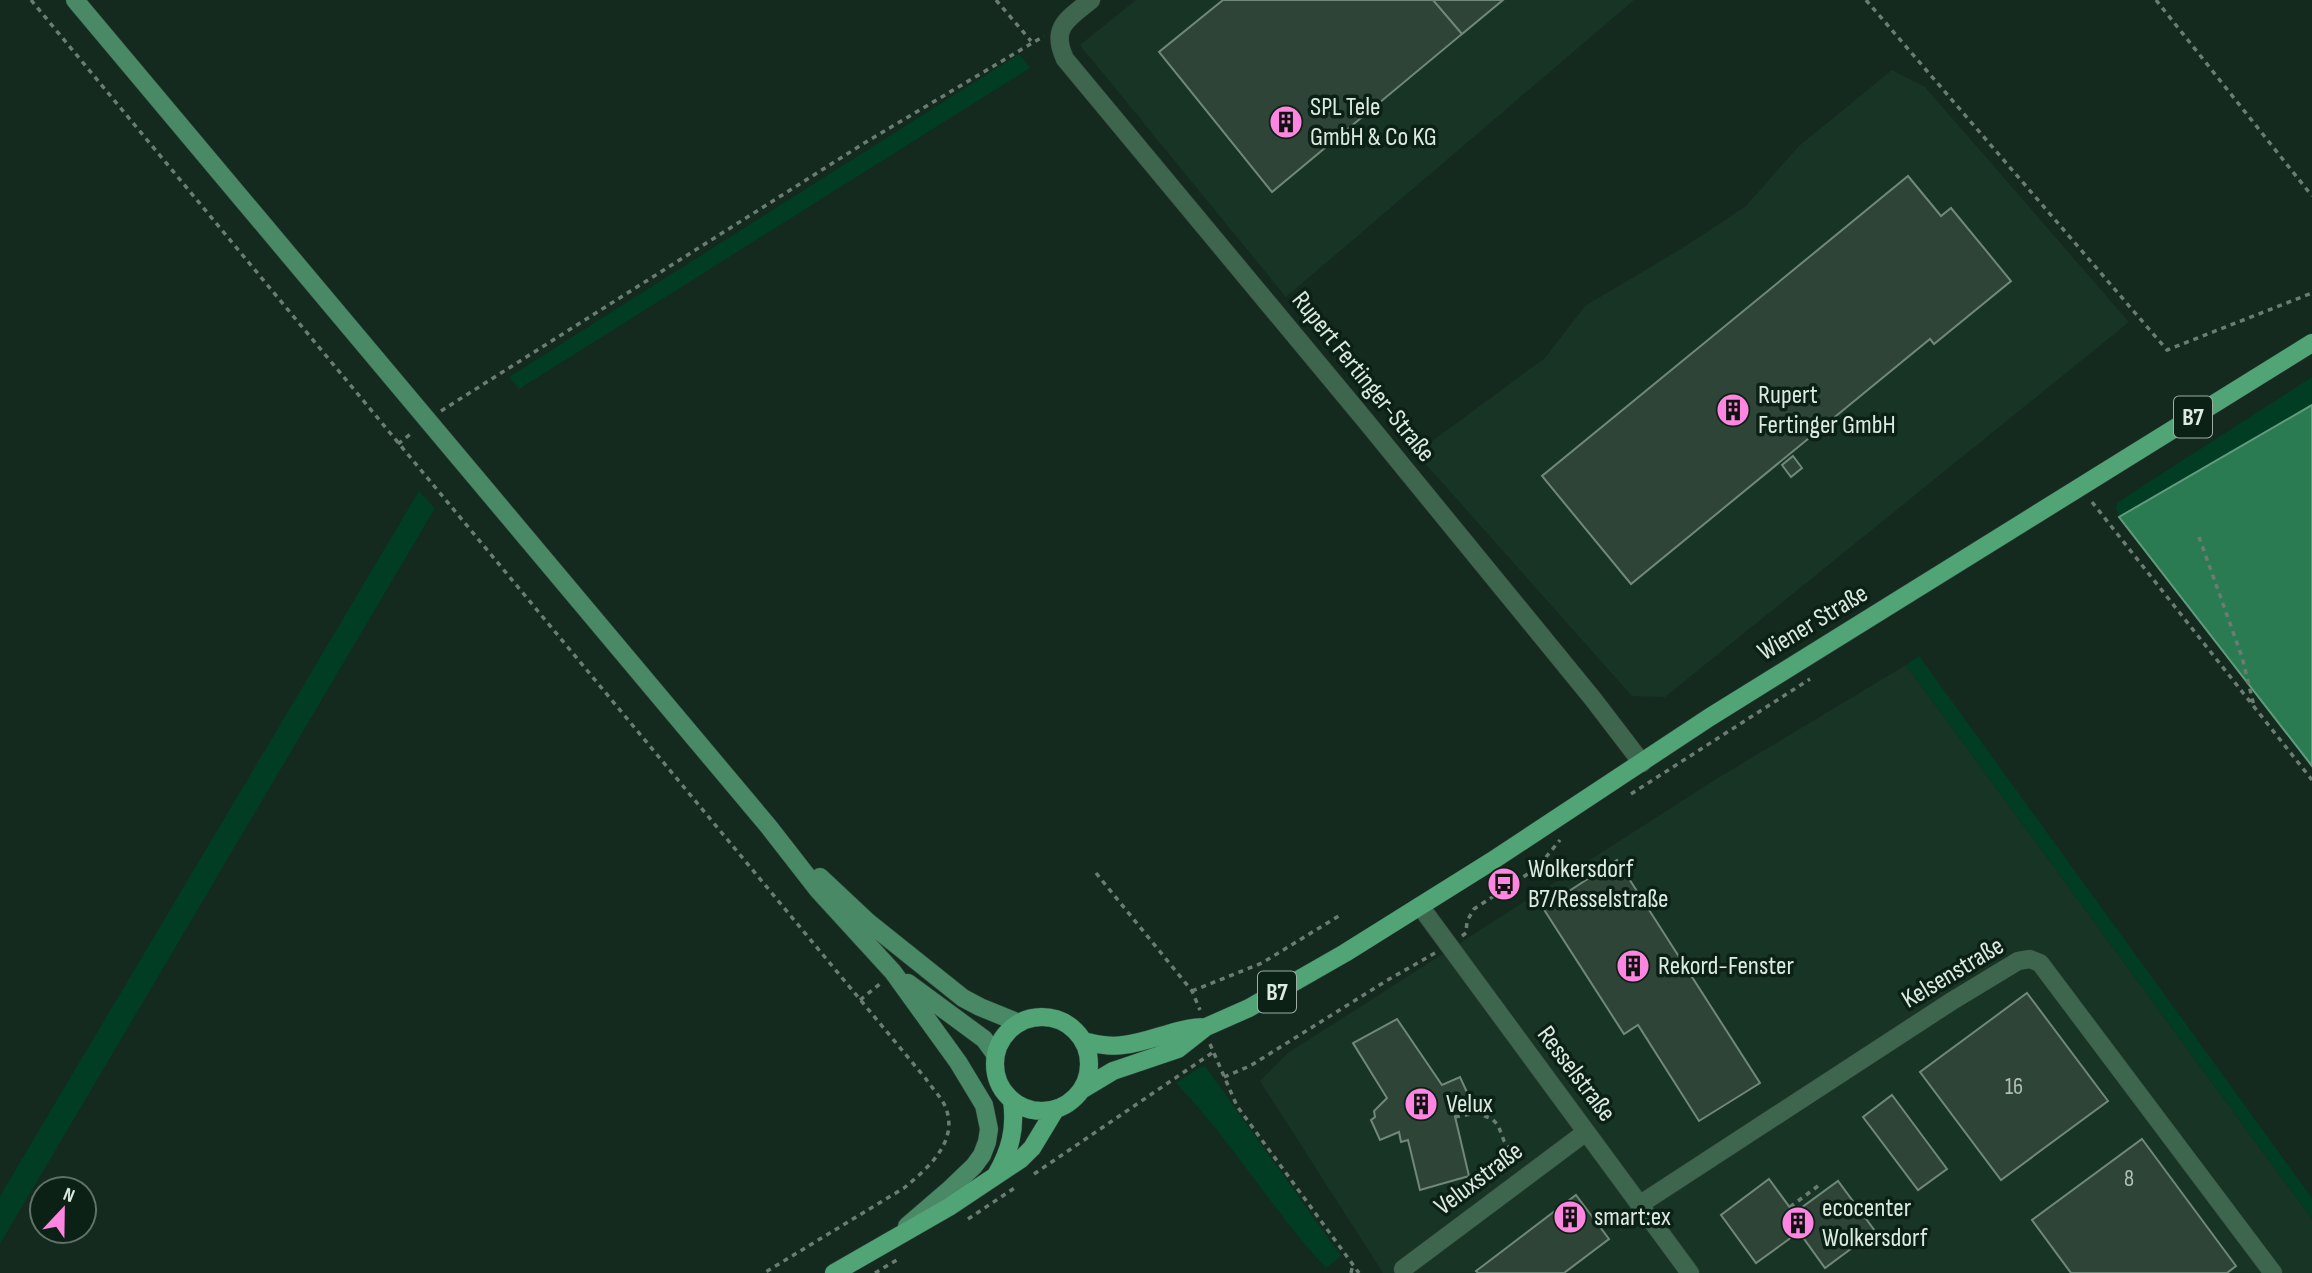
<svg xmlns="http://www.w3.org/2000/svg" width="2312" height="1273" font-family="'Sofia Sans Condensed',sans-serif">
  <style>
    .built { fill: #183424 }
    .green { fill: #003d22 }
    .water { fill: #2b7b52; stroke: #609c7d; stroke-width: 2 }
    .building { fill: #2e4436; stroke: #708879; stroke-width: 2 }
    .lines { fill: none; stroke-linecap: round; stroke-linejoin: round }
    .minor-casing { stroke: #314539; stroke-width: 19 }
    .secondary-casing { stroke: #314539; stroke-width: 19 }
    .primary-casing { stroke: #314539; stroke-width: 19 }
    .path { stroke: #6b7c72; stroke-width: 3.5; stroke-dasharray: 5 5; stroke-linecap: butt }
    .minor { stroke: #3e654e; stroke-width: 18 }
    .secondary { stroke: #498965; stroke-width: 18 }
    .primary { stroke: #50a476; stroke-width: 18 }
    .labels { text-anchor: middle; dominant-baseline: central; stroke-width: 7; stroke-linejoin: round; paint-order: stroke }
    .number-label { font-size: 23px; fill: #b1c0b7 }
    .shield { fill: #0c2115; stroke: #9eaea4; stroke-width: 2 }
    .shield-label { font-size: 24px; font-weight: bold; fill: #ddeae2 }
    .poi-label { font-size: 26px; fill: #ddeae2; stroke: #0c2115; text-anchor: start }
    .street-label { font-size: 26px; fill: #ddeae2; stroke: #0c2115 }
  </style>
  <rect width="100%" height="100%" fill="#152a1e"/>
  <path class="built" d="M1136,0H1634L1286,297L1080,45Z
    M1892,70L1925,87L2129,322L1665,697L1632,696L1416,453L1545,358L1585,306L1681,249L1746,206L1799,146Z
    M1906,665L2312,1219V1273H1383L1260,1081L1288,1053L1718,778Z"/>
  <path class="green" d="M1019,54L1030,68L519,389L509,377Z
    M2312,377V405L2119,517L2116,507L2118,502Z
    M419,491L435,508L0,1244V1196Z
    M1919,656L2312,1198V1219L1906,665Z
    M1205,1066L1341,1256L1326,1268C1272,1210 1231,1140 1176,1083L1197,1069Z"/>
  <path class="water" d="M2312,405V766L2119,517Z"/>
  <path class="building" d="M1223,0H1433L1462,34L1272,192L1159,52Z
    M1433,0H1503L1462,34Z
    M1908,176L1941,216L1951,208L2011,281L1934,344L1930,339L1631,584L1542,476Z
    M1793,456L1802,468L1791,477L1782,465Z
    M1617,860L1760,1083L1699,1121L1638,1025L1624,1034L1543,908Z
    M2027,993L2108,1101L2001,1180L1920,1072Z
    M1397,1019L1442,1085L1460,1077L1471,1101L1453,1108L1469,1176L1420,1190L1408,1140L1401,1142L1399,1132L1380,1140L1371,1120L1375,1117L1374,1111L1387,1098L1353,1043Z
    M1892,1095L1947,1169L1918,1190L1863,1117Z
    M2142,1139L2236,1266L2227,1273H2071L2032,1220Z
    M1769,1179L1794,1213L1838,1181L1875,1231L1825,1268L1799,1232L1756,1263L1721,1215Z
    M1576,1195L1609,1239L1564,1273H1478L1476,1271Z"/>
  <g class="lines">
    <defs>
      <path id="minor" d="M1091,0C1068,19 1050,27 1065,59L1365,420L1593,699L1642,763
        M1420,906L1690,1273
        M1639,1205L1952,1001L2018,961L2030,959L2040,963L2273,1273
        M1403,1269L1586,1132"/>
      <path id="secondary" d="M75,0L769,827L818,890L893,972L958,1062L984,1105L989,1129L987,1142L982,1155L974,1166L950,1189L907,1226
        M820,877L868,922L963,998L980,1007L1019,1023
        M908,983L984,1039L995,1054"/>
      <path id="primary" d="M995 1064a47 47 0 1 1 94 0a47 47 0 1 1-94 0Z
        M1083,1041C1096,1044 1109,1047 1123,1045C1151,1042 1177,1027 1206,1027
        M1083,1089L1113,1071L1178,1049L1206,1027L1249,1008L1345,953L1492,861L1710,717L2312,343
        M996,1175C1010,1151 1016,1129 1012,1101
        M834,1273L949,1207L1021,1159L1032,1148L1055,1110"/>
    </defs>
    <use href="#minor" class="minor-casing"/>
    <use href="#secondary" class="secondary-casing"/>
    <use href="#primary" class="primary-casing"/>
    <path class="path" d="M31,0L926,1079C932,1088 941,1097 945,1106C960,1141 928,1168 904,1188L764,1273
      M996,0L1031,41
      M1866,0L2167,350L2312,293
      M2156,0L2312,196
      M441,411L866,142L1044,36
      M398,444L413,432
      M2092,502L2312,780
      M2199,537L2242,657L2254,706
      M1631,794L1810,679
      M1096,873L1192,991L1200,1010
      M1462,936L1466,933L1467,921L1474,909L1537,868L1560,840
      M1192,991L1262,963L1342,914
      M860,1000L881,983
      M1210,1044L1237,1106L1359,1273
      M1224,1077L1250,1066L1386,981L1435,953
      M1455,1117L1477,1113L1492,1119L1498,1125L1504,1141L1519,1161
      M1034,1174L1212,1053
      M1465,1200L1460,1194L1501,1162L1504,1157V1143
      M1790,1207L1818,1186
      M968,1219L1016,1187
      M875,1273L900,1258
      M1351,1273L1353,1264"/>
    <use href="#minor" class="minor"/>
    <use href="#secondary" class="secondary"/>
    <use href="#primary" class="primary"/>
  </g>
  <defs>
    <symbol id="building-disc" viewBox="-11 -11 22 22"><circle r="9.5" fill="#fe85e0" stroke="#0c2115"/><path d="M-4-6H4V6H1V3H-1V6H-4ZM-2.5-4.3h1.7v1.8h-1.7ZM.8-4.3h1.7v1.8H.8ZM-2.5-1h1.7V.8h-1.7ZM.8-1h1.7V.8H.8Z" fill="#111"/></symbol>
    <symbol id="bus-disc" viewBox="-11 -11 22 22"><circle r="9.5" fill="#fe85e0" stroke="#0c2115"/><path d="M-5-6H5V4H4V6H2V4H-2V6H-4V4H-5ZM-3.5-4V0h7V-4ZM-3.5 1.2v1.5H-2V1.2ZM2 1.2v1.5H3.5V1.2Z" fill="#111"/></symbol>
  </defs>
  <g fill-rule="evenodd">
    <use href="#building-disc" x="1267" y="103" width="38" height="38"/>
    <use href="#building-disc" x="1714" y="391" width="38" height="38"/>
    <use href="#bus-disc" x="1485" y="865" width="38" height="38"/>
    <use href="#building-disc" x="1614" y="947" width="38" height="38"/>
    <use href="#building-disc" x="1402" y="1085" width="38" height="38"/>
    <use href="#building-disc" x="1551" y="1198" width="38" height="38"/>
    <use href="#building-disc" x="1779" y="1204" width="38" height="38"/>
  </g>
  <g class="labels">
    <g class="number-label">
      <text x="2014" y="1087">16</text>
      <text x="2129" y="1179">8</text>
    </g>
    <g class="shield">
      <rect x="2174" y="396.5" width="38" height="41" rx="5"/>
      <rect x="1258" y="971.5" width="38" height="41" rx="5"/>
    </g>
    <g class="shield-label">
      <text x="2193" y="417">B7</text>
      <text x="1277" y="992">B7</text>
    </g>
    <g class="poi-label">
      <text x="1310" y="107">SPL Tele<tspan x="1310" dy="30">GmbH &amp; Co KG</tspan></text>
      <text x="1758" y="395">Rupert<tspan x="1758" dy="30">Fertinger GmbH</tspan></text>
      <text x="1528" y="869">Wolkersdorf<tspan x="1528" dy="30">B7/Resselstraße</tspan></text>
      <text x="1658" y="966">Rekord-Fenster</text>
      <text x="1446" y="1104">Velux</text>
      <text x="1822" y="1208">ecocenter<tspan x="1822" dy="30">Wolkersdorf</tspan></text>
      <text x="1594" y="1217">smart:ex</text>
    </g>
    <g class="street-label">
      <text transform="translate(1363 377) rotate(51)">Rupert Fertinger-Straße</text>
      <text transform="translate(1813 623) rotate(-31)">Wiener Straße</text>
      <text transform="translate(1953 973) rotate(-31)">Kelsenstraße</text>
      <text transform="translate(1576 1074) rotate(53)">Resselstraße</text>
      <text transform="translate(1479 1179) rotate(-37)">Veluxstraße</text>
    </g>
  </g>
  <g transform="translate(63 1210) rotate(22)"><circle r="33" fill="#0c2115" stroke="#607167" stroke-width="2"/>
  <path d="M0-5L12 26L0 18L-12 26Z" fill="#fe85e0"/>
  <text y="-10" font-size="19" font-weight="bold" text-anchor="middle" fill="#ddeae2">N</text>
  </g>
</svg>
